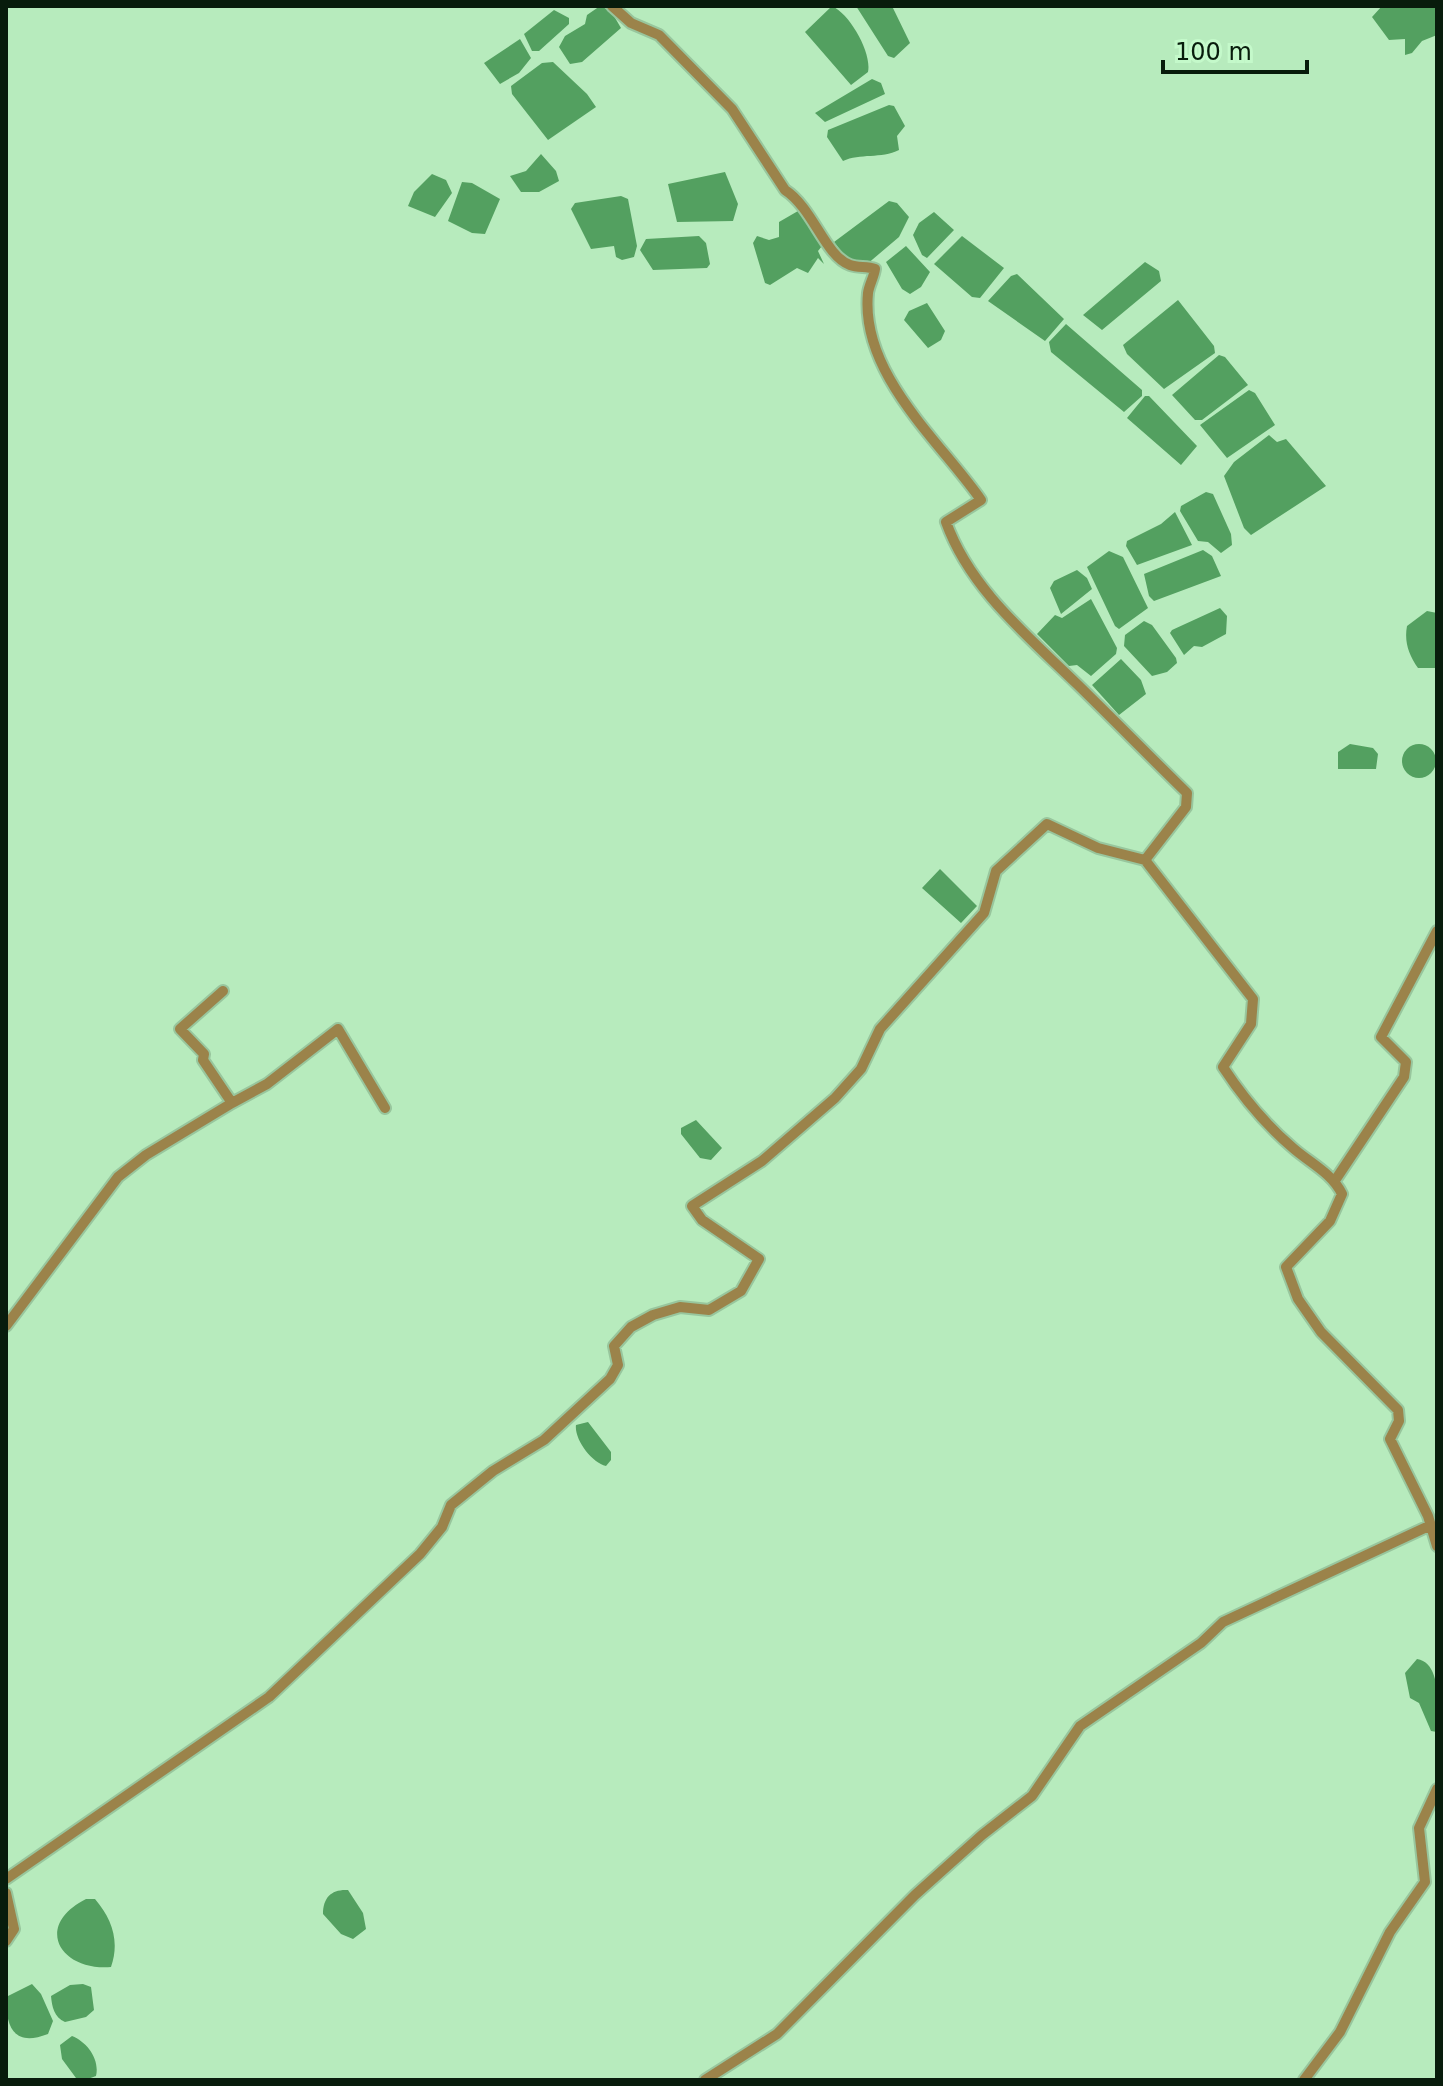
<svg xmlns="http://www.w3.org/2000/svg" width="1443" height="2086" font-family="'DejaVu Sans',sans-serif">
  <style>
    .water { fill: #53a060 }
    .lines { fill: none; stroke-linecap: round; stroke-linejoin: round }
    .minor-casing { stroke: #98c69d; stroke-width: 14 }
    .minor { stroke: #9b834a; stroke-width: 10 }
  </style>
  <rect width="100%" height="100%" fill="#b7ebbd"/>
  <path class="water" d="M600,6L611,11L621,28L582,62L570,64L559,47L565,36L585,24L587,15Z
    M832,6C850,14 872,53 868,72L851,85L805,32Z
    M856,6H892L910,43L894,58L888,56Z
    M1382,6H1433L1437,10V35L1422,41L1412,53L1405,55V39L1389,40L1372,17Z
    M554,10L569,18V24L539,51H532L524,34Z
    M520,39L531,58L519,73L500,84L484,63Z
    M553,62L587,94L596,107L548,140L512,94L511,86L542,63Z
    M872,79L881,83L885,94L825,122L815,113Z
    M889,105L894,106L905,126L897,136L899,150C881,159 860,153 843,161L827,137L828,130Z
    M541,154L556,171L559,181L539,192H521L510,176L526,171Z
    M725,172L738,204L733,221L677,222L668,184Z
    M432,174L446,180L452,193L435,217L408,206L414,192Z
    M462,182L472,183L500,199L485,234L472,233L448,221Z
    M621,196L628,199L637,246L634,257L622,260L616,257L614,246L591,249L571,209L575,203Z
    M889,201L897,203L909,217L899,237L866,265L848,260L834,242Z
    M800,206L822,246L818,251L824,264L818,258L808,273L797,268L770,285L765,283L753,243L757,236L769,240L779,237V222L798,211Z
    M934,212L954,230L927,258L922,255L913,235L919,223Z
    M699,236L706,243L710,264L707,268L653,270L640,250L646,239Z
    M962,236L1004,268L980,298L972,297L934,264Z
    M906,246L930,272L921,287L910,294L902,289L886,262Z
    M1145,262L1159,271L1161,281L1102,330L1083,315Z
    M1017,274L1064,319L1045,341L988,301L1011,276Z
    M1178,300L1214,346L1215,353L1164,389L1127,354L1123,345Z
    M927,303L945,331L941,340L928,348L904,320L909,311Z
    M1066,324L1142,390V396L1124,412L1051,352L1049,342Z
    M1219,355L1225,357L1248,385L1202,420H1195L1172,395Z
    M1249,390L1255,393L1275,425L1227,458L1200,425Z
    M1145,396H1149L1197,446L1181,465L1127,418Z
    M1269,435L1277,442L1286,439L1326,486L1251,535L1244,528L1224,476L1234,462Z
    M1206,492L1213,494L1231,534L1232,545L1221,553L1208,542L1198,541L1180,511L1181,506Z
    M1175,512L1192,545L1137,565L1126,546L1127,541L1161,524Z
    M1203,550L1212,556L1221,576L1154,601L1149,596L1144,574Z
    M1109,551L1123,557L1148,608L1119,629L1115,626L1087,567Z
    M1077,570L1087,578L1092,589L1061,614L1050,588L1054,581Z
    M1091,599L1117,648L1116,654L1091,676L1077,665L1069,666L1037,634L1055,615L1062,618Z
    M1220,608L1227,616L1226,634L1202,647L1194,646L1184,655L1170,633L1172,630Z
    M1427,611L1437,613V668H1418C1409,655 1404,642 1407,626Z
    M1144,621L1152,625L1176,658L1177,663L1167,672L1152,676L1124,646L1125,635Z
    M1121,659L1141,680L1146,694L1119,715L1092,685Z
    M1402 761a17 17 0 1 1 34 0a17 17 0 1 1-34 0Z
    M1350,744L1373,748L1378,754L1376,769H1338V752Z
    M940,869L977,906L961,923L922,888Z
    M696,1120L722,1148L711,1160L700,1158L681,1134V1128Z
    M588,1422L611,1452V1460L606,1466C592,1463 574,1439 576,1425Z
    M1417,1659C1443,1663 1437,1710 1437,1732L1431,1731L1419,1703L1410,1698L1405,1673Z
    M348,1890L363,1913L366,1929L353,1939L341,1934L323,1914C323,1897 332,1889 348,1890Z
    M86,1899H95C112,1919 120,1941 111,1967C60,1971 33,1926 86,1899Z
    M32,1984L41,1994L53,2021L48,2034C14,2047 6,2028 6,1997Z
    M83,1984L91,1987L94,2010L86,2017L65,2022C54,2017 52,2007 51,1996L70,1985Z
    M72,2036C87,2042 100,2059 96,2076L85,2080L76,2078L62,2059L60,2045Z"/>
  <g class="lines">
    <defs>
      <path id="minor" d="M612,6L631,23L659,35L732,109L785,190C813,208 825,256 850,265C858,268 867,266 875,269C874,277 869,285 868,293C860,374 940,441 981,500L946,522C970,589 1028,636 1077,684C1114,720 1150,757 1187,793L1186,807L1145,860L1253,999L1251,1024L1223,1067C1242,1096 1266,1125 1293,1148C1310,1163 1332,1173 1342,1194L1330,1221L1286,1267L1298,1299L1321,1332L1398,1410L1399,1421L1390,1439L1428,1516L1437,1546
        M223,991L180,1029L204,1054L203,1060L232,1103L267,1084L338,1029L385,1108
        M1334,1182L1404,1077L1406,1062L1381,1037L1437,931
        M6,1326L118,1177L146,1155L232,1103
        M6,1879L269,1697L420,1554L442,1527L451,1505L493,1471L544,1440L610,1379L618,1365L614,1346L631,1327L653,1315L680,1307L709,1310L741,1291L759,1259L702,1220L692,1206L762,1161L835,1098L861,1069L880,1029L984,913L996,871L1047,824L1098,848L1145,860
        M6,1893L14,1929L6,1941
        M705,2080L777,2034L915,1895L982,1835L1032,1796L1080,1726L1201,1643L1223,1622L1431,1525
        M1304,2080L1340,2032L1390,1932L1425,1882L1419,1828L1437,1789"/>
    </defs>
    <use href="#minor" class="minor-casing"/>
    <use href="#minor" class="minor"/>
  </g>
  <rect width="1443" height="2086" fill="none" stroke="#081c0c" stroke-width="16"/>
  <path d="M1163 60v12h144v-12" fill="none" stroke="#081c0c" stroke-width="4"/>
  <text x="1175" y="60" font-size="24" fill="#081c0c" stroke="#c4f9ca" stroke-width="6" paint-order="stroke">100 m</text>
</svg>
